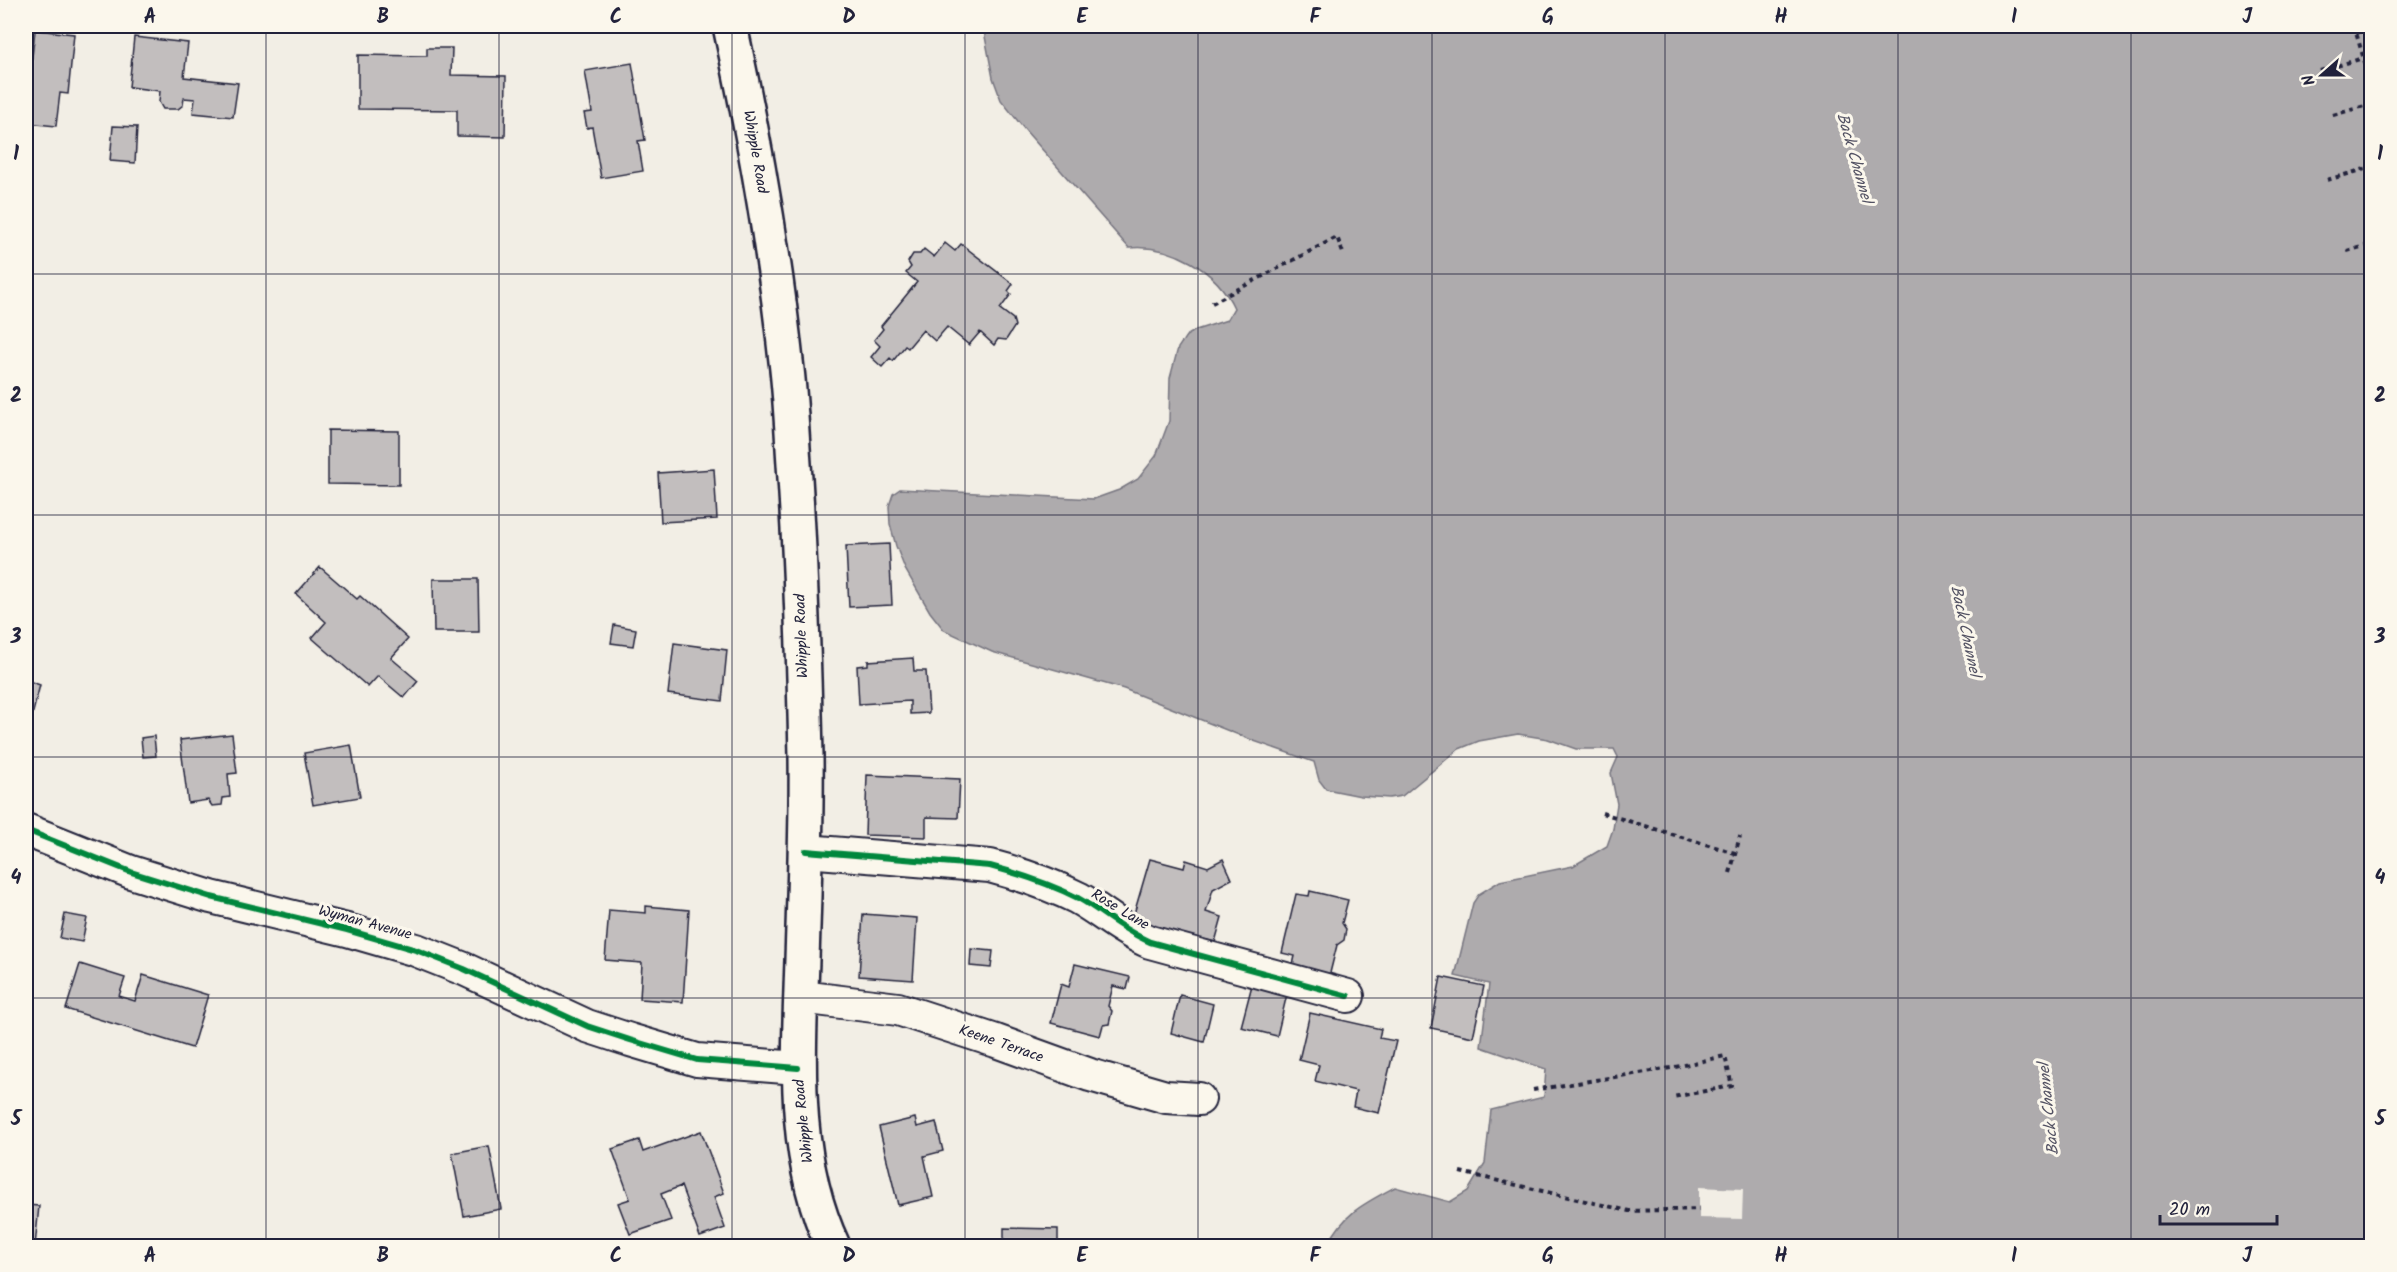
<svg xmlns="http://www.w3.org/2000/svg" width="2397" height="1272" font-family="Kalam,sans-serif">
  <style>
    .water { fill: #aeabad; stroke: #76747f; stroke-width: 1.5 }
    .pier { fill: #f2eee5 }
    .building { fill: #c2bebe; stroke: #22223b; stroke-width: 1.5 }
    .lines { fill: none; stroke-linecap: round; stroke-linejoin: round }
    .minor-casing { stroke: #22223b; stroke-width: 36 }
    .secondary-casing { stroke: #22223b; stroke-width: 38 }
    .path { stroke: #22223b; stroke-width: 4; stroke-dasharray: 4.5 4.5; stroke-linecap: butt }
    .minor { stroke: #fbf7ec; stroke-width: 32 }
    .secondary { stroke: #fbf7ec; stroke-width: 33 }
    .cycleway-casing { stroke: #fbf7ec; stroke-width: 10 }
    .cycleway { stroke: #00873e; stroke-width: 6 }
    .grid { fill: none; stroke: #22223b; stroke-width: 1.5; stroke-opacity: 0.55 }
    .labels { text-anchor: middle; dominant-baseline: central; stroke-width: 6; stroke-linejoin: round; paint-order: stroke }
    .street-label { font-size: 15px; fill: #22223b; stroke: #fbf7ec }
    .water-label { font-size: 16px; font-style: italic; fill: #535263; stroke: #fbf7ec }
    .neatline { fill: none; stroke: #22223b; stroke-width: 2 }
    .grid-label { font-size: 20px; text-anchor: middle; font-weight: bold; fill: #22223b }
  </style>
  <rect width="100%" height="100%" fill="#f2eee5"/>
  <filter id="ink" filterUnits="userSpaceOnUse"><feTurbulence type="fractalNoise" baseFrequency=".0167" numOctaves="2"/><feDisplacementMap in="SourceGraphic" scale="12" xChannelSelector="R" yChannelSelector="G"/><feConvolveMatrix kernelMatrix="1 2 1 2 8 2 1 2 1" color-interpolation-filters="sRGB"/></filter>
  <g filter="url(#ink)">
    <path class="water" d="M983,26H2371V1246H1327C1344,1213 1363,1204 1395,1187L1450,1202L1468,1191L1485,1163L1491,1110L1544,1097L1546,1069L1481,1047L1489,984L1455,976L1473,903L1479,894L1500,881L1573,866L1607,846L1613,829L1617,804L1611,773L1618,757L1614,749H1576L1548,739L1518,734L1479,741L1459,749L1402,796L1389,798L1361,796L1326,789L1319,780L1314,762L1254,741L1124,689L992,652L944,630L930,612L905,569L896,546L890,524L889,506L893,494L900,489L1094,499L1119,490L1138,479L1156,456L1169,421L1170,378L1178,348L1186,336L1196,330L1227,320L1234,308C1217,270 1171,244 1129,248L1025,130L1001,100L993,78Z"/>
    <path class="pier" d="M1699,1187L1743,1189L1742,1219L1699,1218Z"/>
    <path class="building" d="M35,30L74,34L68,94L60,93L56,126L27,123L31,91H26V75H30Z
      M134,37L188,43L184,77L238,83L233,117L193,113L195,99L184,98L183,105L178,109H163L159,102L160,91L129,87Z
      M427,48H452L451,75L506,76L505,137L457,136V110L358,109V55L427,56Z
      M632,63L645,140L638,141L643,171L601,178L592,127L587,128L584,113L592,112L585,71Z
      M113,126L137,127L135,163L110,161Z
      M945,243L955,251L961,244L1013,284L1008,291L1011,294L1000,309L1013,319L1015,326L1006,340L998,339L994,345L980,332L969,345L947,327L935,341L923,330L908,348L905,346L893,361L890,358L882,367L871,357L880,346L874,340L883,329L881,326L917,282L906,273L911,267L908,262L913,254H920L924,249L934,257Z
      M328,430L399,431V485L328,484Z
      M714,469L717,519L661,522L658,473Z
      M889,544L892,605L849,607L846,546Z
      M320,567L357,599L360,596L408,639L391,658L418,681L404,698L378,676L368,687L312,638L326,622L296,594Z
      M433,579H478L479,632H434Z
      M614,625L636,629L633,646L611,643Z
      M674,643L727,650L722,701L668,694Z
      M913,658L914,671H926L929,713L910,714V701L859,704L857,666L868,665V661Z
      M26,680L40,685L32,716L26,714Z
      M232,734L237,773L228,774L230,797L223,798L222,805L212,806L208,800L188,803L180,740Z
      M154,736L156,756L143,757L141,738Z
      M351,745L360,797L313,805L304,753Z
      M867,775L960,779L958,818L926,817V837L865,835Z
      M1150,859L1184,868L1186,860L1208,867L1223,859L1232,879L1213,889L1206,912L1222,917L1215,942L1202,939L1201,943L1131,924Z
      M1310,891L1348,900L1342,923L1346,929L1344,940L1337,945L1329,977L1292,969L1295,956L1282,953L1296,894L1309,896Z
      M646,906L689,910L683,1002L640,999L642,963L605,960L609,910L646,913Z
      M65,914L87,918L82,942L60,938Z
      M863,914L917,918L913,980L859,976Z
      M971,949L993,951L991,968L970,966Z
      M80,964L125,978L119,996L135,1001L143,975L208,995L192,1048L66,1009Z
      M1075,964L1130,977L1127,989L1113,986L1108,1006L1112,1011L1109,1024L1103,1025L1100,1036L1051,1023L1061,984L1069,987Z
      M1441,977L1484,986L1473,1037L1431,1028Z
      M1252,985L1287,994L1277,1036L1241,1027Z
      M1180,995L1213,1004L1204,1042L1171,1033Z
      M1310,1013L1381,1029L1379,1038L1396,1041L1379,1113L1353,1107L1356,1091L1315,1081L1319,1065L1299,1060Z
      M915,1118L917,1127L936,1122L943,1151L924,1156L933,1197L898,1205L879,1127Z
      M701,1131L724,1193L714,1197L725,1228L700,1237L681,1186L661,1194L671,1220L630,1234L618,1203L630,1199L612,1149L639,1140L643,1152Z
      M489,1146L501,1209L464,1216L452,1153Z
      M26,1205L39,1206L35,1246H26Z
      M1004,1228L1058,1229V1246H1004Z"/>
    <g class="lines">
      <defs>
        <path id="minor" d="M26,830L131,872L211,897L347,930L416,950L464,969L587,1026L630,1040L697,1060L798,1068
          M806,851L990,866C1020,874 1050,884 1078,898C1103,912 1122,930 1150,942L1348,996
          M801,997L898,1009L996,1041L1090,1075L1166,1097L1199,1099"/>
        <path id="secondary" d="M730,26C754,136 774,248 786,361C791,400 792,439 795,478C801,571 804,663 806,756C807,824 804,892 802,960C799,1056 791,1157 833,1246"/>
      </defs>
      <use href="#minor" class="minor-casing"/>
      <use href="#secondary" class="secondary-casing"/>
      <path class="path" d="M2354,26L2372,86
        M2356,33L2372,28
        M2320,71L2363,58
        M2333,115L2372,104
        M2327,180L2372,167
        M2347,251L2372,244
        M1212,303L1337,237L1343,253
        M2366,321L2372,319
        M1602,813L1735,853
        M1730,873L1740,836
        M1533,1090L1671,1068L1725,1056L1732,1086L1673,1097
        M1460,1172L1629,1211L1699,1209"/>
      <use href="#minor" class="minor"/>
      <use href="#secondary" class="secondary"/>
      <defs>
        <path id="cycleway" d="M26,830L131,872L211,897L347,930L416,950L464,969L587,1026L630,1040L697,1060L798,1068
          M806,851L990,866C1020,874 1050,884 1078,898C1103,912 1122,930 1150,942L1348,996"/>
      </defs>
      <use href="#cycleway" class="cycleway-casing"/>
      <use href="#cycleway" class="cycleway"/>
    </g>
  </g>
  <path class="grid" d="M266,26V1246M499,26V1246M732,26V1246M965,26V1246M1198,26V1246M1432,26V1246M1665,26V1246M1898,26V1246M2131,26V1246M26,274H2372M26,515H2372M26,757H2372M26,998H2372"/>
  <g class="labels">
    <g class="street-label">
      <text transform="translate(755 152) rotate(80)">Whipple Road</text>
      <text transform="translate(802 636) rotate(-92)">Whipple Road</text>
      <text transform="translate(1120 910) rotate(31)">Rose Lane</text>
      <text transform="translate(365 923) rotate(15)">Wyman Avenue</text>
      <text transform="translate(1001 1044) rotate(19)">Keene Terrace</text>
      <text transform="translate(804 1121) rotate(-96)">Whipple Road</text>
    </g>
    <g class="water-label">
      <text transform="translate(1854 158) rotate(74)">Back Channel</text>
      <text transform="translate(1965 631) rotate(78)">Back Channel</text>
      <text transform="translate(2049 1109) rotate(-96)">Back Channel</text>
    </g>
  </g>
  <rect width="2397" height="1272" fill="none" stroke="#fbf7ec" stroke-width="66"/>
  <g transform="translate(2322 75) rotate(249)" stroke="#fbf7ec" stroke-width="4.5" paint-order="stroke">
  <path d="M0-4.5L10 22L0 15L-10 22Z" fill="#22223b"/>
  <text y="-9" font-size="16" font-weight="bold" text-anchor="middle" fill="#22223b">N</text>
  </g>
  <path d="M2160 1215v9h117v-9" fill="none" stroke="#22223b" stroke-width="3"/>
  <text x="2169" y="1215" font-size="18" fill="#22223b" stroke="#fbf7ec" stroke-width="4.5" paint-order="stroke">20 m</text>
  <rect x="33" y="33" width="2331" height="1206" class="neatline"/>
  <g class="grid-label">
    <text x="150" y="23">A</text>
    <text x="383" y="23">B</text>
    <text x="616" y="23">C</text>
    <text x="849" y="23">D</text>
    <text x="1082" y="23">E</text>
    <text x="1315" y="23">F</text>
    <text x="1548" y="23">G</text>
    <text x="1781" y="23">H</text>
    <text x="2014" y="23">I</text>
    <text x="2247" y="23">J</text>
    <text x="16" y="160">1</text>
    <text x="2380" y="160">1</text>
    <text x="16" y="402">2</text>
    <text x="2380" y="402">2</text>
    <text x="16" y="643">3</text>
    <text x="2380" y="643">3</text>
    <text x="16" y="884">4</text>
    <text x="2380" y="884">4</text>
    <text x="16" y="1125">5</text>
    <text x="2380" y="1125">5</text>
    <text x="150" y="1262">A</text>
    <text x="383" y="1262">B</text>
    <text x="616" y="1262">C</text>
    <text x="849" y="1262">D</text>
    <text x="1082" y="1262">E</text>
    <text x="1315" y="1262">F</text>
    <text x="1548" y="1262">G</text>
    <text x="1781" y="1262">H</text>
    <text x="2014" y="1262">I</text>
    <text x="2247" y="1262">J</text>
  </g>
</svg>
